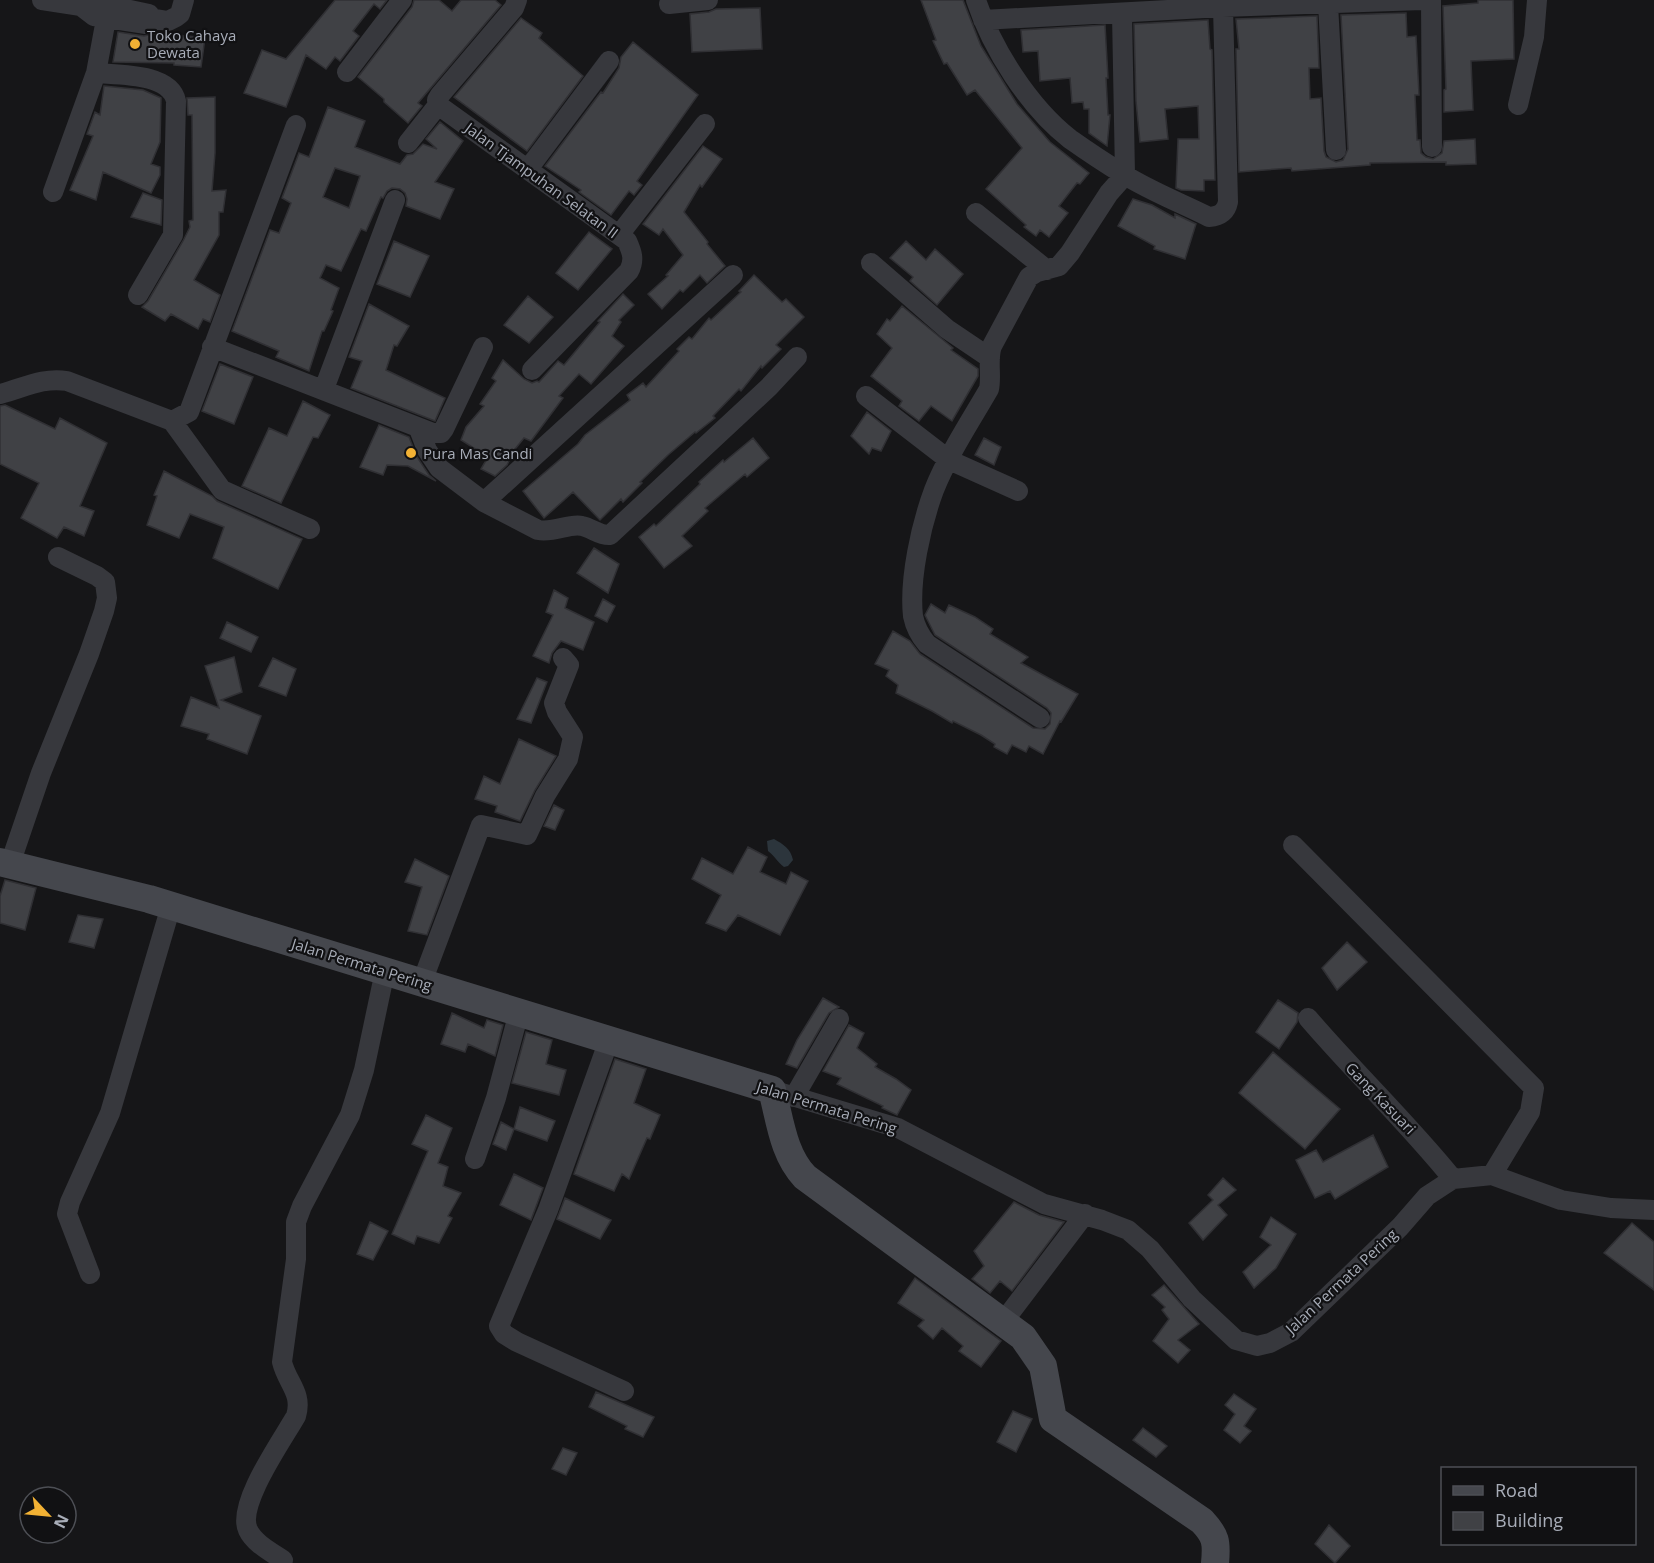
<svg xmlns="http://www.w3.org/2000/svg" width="1654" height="1563" font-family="'Open Sans',sans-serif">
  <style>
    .water { fill: #2c353c }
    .building { fill: #404145; stroke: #303034; stroke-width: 1.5; fill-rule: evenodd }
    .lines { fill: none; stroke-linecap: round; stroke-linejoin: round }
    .street { stroke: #37383d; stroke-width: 20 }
    .secondary { stroke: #45474d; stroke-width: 28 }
    .poi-dot { fill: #f2b134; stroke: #111113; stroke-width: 2 }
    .labels { text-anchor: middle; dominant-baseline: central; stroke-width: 4.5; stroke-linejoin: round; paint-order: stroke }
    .poi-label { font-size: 15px; fill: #a8adb8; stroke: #111113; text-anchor: start }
    .street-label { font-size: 15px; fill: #a8adb8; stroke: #111113 }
  </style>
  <rect width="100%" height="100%" fill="#161618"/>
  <path class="water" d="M774,839C783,844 791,849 793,860L788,866L784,867C777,862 775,856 768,851L767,841Z"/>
  <path class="building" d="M335,0H387L380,9L374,4L353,31L359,36L340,61L335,57L326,69L306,55L286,107L244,93L262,50L286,59Z
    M414,0H439L452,11L461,0H495L501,5L418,103L422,106L408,123L384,102V99L358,77L412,7Z
    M921,0H963L981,46L1017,104L1050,142L1089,173L1080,184L1077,183L1059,206L1068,213L1049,237L1040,230L1036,236L1024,227L1026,225L986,189L1022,148L975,90L967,95L947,63L944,64L933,41L936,40Z
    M1478,0H1513L1514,59L1471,61L1473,110L1444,112V90L1446,89L1443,6L1478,3Z
    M760,8L762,49L692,52L690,14L709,12L716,9Z
    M1406,13L1407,37L1416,36L1419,95H1415L1417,140H1420L1421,153L1426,157L1433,159L1442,153L1444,141L1475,139L1476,164L1446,165V162L1370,163V165L1292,171L1291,168L1239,172L1236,49H1239L1236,19L1317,16L1319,68H1309L1310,99L1321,98L1324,151L1326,157L1336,162L1343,160L1348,149L1341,15Z
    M521,18L542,33L539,38L583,76L527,151L454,97Z
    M1208,20L1210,49L1212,50L1215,180H1204V191L1181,190L1176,188L1178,139H1199L1198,106L1165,109L1168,139L1140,142L1136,101L1134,24Z
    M1105,25L1108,78H1106L1108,115H1110L1107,146L1089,133V109H1084L1083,102L1072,103L1070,78L1040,81L1038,51L1023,52L1021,30Z
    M118,32L144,36L152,34L178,37V35L205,38L201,67L174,65V63L113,62Z
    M633,42L698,95L637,181L642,185L634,195L629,191L611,215L579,192L581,190L545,166L601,92L603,93L619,68L621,57Z
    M104,86L143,90L161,98L160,142L151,164L160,167V175L151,193L103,172L96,200L70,190L93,136L87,134L95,112L100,115Z
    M215,97V153L212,191L226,190L223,212H219V235L194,280L220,295L210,322L203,319L198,329L171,314L165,321L142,307L148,301L183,241L190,227L189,221L193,220L192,115H188L187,98Z
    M328,107L365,121L355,147L400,164L407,155L413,154L423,144L437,149L426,139L440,122L463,141L435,182L454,189L440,219L406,206L407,199L405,193L400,189L392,188L387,191L383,198L381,197L366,231L361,229L341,271L326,265L320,278L339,288L331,310L333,311L324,331H322L309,371L276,357L279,351L232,331L270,230L279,233L291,203L282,198L299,153L309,157ZM335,168L360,176L349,208L323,197Z
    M703,146L722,159L702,187L700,185L684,212L708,242L707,244L725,266L707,283L700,275L683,292L680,290L662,309L648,294L668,276L666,275L683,255L663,229L659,235L643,224Z
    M143,193L162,200L161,225L131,217Z
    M1133,199L1152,205L1175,218V214L1196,224L1185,259L1154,249L1155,246L1118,226Z
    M589,232L612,249L578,290L556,273Z
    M394,241L429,256L410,297L377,284Z
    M906,241L926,260L935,249L963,274L937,305L910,281L913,277L890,258Z
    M754,275L782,302L786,299L804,317L776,345L781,349L762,368L761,366L741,391L739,389L713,416L715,418L696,433L695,432L668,455L640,482L642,483L623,502L621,499L600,520L573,492L544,518L523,491L578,444L585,435L630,400L627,395L643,383L646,387L679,351L677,349L689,337L692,339L709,318L711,320L741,292L739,291Z
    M623,294L634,305L619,320L621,322L612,336L624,346L591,384L579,374L559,396L563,398L531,441L524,438L507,459L509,461L507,465L495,476L481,469L488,457L461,440L466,427L484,406L480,404L496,381L492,378L503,360L524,379L532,383L537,381L539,382L558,361L564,365L600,322L598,321Z
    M528,296L553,317L529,343L504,325Z
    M369,304L409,326L397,346L394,345L386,370L445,398L435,421L351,388L362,361L349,357Z
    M902,306L953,348L951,350L978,369V376L952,421L931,406L919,421L899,406L902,401L871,376L892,348L877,334L887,319L890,321Z
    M220,364L253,377L234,424L202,411Z
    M303,401L330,415L318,438L313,437L281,503L242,486L269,428L287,436Z
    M5,405L55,429L60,418L107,443L80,506L94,511L84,536L64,527L57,538L21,518L39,483L0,464V406Z
    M867,412L891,431L881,451L872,448L869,454L851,436Z
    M379,425L409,437L417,457L429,475L436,481L408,466L387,465L383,475L360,467Z
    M753,438L769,458L747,477L745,474L705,508L708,511L682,536L692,546L664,568L639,537L654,524L656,526L700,484L699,482L723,460L724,462Z
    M984,438L1001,447L994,465L975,455Z
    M164,471L212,496L217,501L302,539L278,589L213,558L224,527L190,514L179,538L147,525L157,496L154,495Z
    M594,548L619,564L608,593L577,573Z
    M554,590L568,598L565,608L594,622L583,650L561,641L552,653L549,663L533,656L553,615L546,612Z
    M603,599L615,606L607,622L595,616Z
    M931,604L945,613L949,605L975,617L993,629L990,634L1028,657L1021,663L1078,694L1061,722L1060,721L1043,754L1029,746L1026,752L1012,745L1007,754L994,747L995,744L981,735L953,721L952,723L932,711L896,693L898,685L886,676L889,670L875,664L893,631L910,641L920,654L1033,728L1045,729L1050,724L1051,713L1047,708L935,635L925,615Z
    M227,622L258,637L251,652L220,638Z
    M234,657L242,692L221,700L261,716L247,754L207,739L209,734L181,726L191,697L219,708L205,666Z
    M273,658L296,669L286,696L259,686Z
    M537,678L547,682L531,723L517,719Z
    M519,739L556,756L535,790L520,821L495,812L497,806L475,799L484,776L500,784Z
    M554,805L564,810L555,830L544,826Z
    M748,847L767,857L760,872L786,884L791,872L808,881L780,935L738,915L726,931L706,923L721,895L692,879L702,858L733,874Z
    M415,859L449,876L427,935L408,931L422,887L405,882Z
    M5,880L36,888L25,930L0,923V896Z
    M78,915L103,919L94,948L69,942Z
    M1347,942L1367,962L1337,990L1322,968Z
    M823,998L839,1007L829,1013L797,1068L786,1064L797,1040Z
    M1278,1000L1298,1013L1297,1022L1279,1049L1256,1032Z
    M452,1013L484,1028L487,1020L503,1025L495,1056L468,1044L465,1052L441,1044Z
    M849,1025L864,1033L857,1048L877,1064L875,1067L896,1079L911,1090L897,1115L882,1108L883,1106L837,1084L841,1078L823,1071Z
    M526,1032L552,1040L546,1064L566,1070L559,1095L512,1083Z
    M1273,1052L1340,1109L1305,1149L1239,1093Z
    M615,1059L646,1069L634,1103L660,1115L650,1139L647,1138L629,1179L622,1174L614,1191L574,1174Z
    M520,1107L555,1121L547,1141L514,1129Z
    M426,1115L452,1128L438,1163L448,1167L443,1186L461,1193L448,1216L452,1218L439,1243L417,1236L414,1244L392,1234L428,1151L412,1144Z
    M501,1122L514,1129L506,1150L493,1144Z
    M1373,1135L1388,1167L1335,1199L1330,1191L1315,1198L1296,1160L1316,1150L1323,1162Z
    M514,1174L543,1188L531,1220L500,1205Z
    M1223,1178L1236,1190L1218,1205L1227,1215L1203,1240L1189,1223L1213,1200L1208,1195Z
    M565,1198L611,1220L600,1239L557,1219Z
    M1014,1202L1039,1215L1064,1222L1012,1291L1000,1281L990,1293L972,1279L984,1266L974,1251Z
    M1271,1217L1296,1234L1276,1268L1254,1288L1243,1272L1271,1245L1260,1237Z
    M370,1222L388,1231L373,1260L357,1254Z
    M1632,1223L1654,1242V1290L1604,1253Z
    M915,1278L1001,1341L981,1367L959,1351L963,1346L942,1328L933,1339L918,1326L924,1320L898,1303Z
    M1164,1285L1199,1324L1178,1340L1190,1350L1178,1363L1153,1341L1169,1319L1162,1310L1165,1307L1152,1295Z
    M596,1392L654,1417L643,1437L625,1429L627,1426L589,1407Z
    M1234,1394L1256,1409L1244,1426L1251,1431L1240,1443L1224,1430L1235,1414L1225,1405Z
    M1013,1411L1032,1419L1016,1452L997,1442Z
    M1143,1428L1167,1446L1156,1457L1133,1440Z
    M563,1448L577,1453L566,1475L552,1469Z
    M1329,1525L1350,1546L1335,1563L1315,1544Z"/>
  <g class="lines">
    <path class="street" d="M42,0L81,6L97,3L149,14
      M976,0C992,49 1029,107 1070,139C1087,151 1105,163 1123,174C1150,191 1181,203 1209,217C1220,216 1226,212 1228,202L1223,7
      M1431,0L1432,147
      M669,4L708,0
      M1328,4L1336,150
      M81,6L94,16L146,24L156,19L168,21L176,17L180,14L184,0
      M983,20L1223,7L1422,0
      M347,72L402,0
      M96,73C119,75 170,73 176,101L173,235L138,295
      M438,105L627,241C632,252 635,260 629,271L532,370
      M1518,105L1534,37L1537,0
      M408,143L438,105L437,100L440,95L514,8L517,0
      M528,169L609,61
      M53,192L96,73L106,19
      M976,213L1047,270
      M619,235L705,124
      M871,263L947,329L990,358
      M212,347L433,433H441L444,429L483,347
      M324,389L395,200
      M0,394C24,388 42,377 67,381L172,421L222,490L310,529
      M866,396L949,460L1018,491
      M172,421L189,412L296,125
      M419,429L427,450L439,468L484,502L538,530C555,533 569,523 582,526C592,528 600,536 610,535L769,387L797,357
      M484,502L733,275
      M1040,718L927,644C921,637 915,626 913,616C909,579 921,525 934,490C948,455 970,422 989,389C992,375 987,360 992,346L1029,277L1037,272L1059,266L1070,253L1109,193L1125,175L1122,14
      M1293,845L1534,1088L1530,1112L1492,1175
      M10,864L41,773L89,654L104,611L107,598L105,582L97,576L58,557
      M422,982L481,825L527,835L545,796L568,759L573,737L557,712L554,703L569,665L563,658
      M1308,1018C1355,1073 1408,1123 1453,1179
      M609,1040L548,1210L499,1326L504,1334L517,1342L624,1391
      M772,1090L898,1128L1044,1204L1102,1220L1128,1230L1150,1249L1192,1299L1236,1340L1257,1346L1270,1343L1291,1332L1400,1227L1427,1196L1453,1179L1492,1175L1561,1200L1611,1208L1654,1210
      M794,1097L839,1019
      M475,1159L496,1098L519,1012
      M90,1274L67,1214L70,1202L110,1113L171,906
      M1003,1322L1085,1214
      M283,1560C271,1552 254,1543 248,1530C236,1505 283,1439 296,1416C303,1393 287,1383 282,1362L296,1259V1222L302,1206L350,1115L364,1070L385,971"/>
    <path class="secondary" d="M0,862L149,899L772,1090C780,1120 783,1154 805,1177L1023,1337L1043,1366L1053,1419L1202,1521C1216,1536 1217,1542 1215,1563"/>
  </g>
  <g class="poi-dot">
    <circle cx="135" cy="44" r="6"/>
    <circle cx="411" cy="453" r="6"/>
  </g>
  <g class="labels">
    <g class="poi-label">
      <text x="147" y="35">Toko Cahaya<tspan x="147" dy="17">Dewata</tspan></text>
      <text x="423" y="453">Pura Mas Candi</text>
    </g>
    <g class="street-label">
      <text transform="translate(542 180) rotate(36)">Jalan Tjampuhan Selatan II</text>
      <text transform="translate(362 964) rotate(17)">Jalan Permata Pering</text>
      <text transform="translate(1381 1098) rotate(46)">Gang Kasuari</text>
      <text transform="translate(827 1107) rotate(17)">Jalan Permata Pering</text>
      <text transform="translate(1341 1281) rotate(-43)">Jalan Permata Pering</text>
    </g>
  </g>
  <rect x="1441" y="1467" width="195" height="78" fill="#111113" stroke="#4d4f55" stroke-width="1.5"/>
  <rect x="1453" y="1486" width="30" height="9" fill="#45474d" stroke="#4d4f55" stroke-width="1.5"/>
  <text x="1495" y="1497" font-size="18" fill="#a8adb8">Road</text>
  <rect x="1453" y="1512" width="30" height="18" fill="#404145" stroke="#4d4f55" stroke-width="1.5"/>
  <text x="1495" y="1527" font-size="18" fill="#a8adb8">Building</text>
  <g transform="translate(48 1515) rotate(116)"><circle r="28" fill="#111113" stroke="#4d4f55" stroke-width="1.5"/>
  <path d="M0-4.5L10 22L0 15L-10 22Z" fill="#f2b134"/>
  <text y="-9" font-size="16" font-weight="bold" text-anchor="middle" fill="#a8adb8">N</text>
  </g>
</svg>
